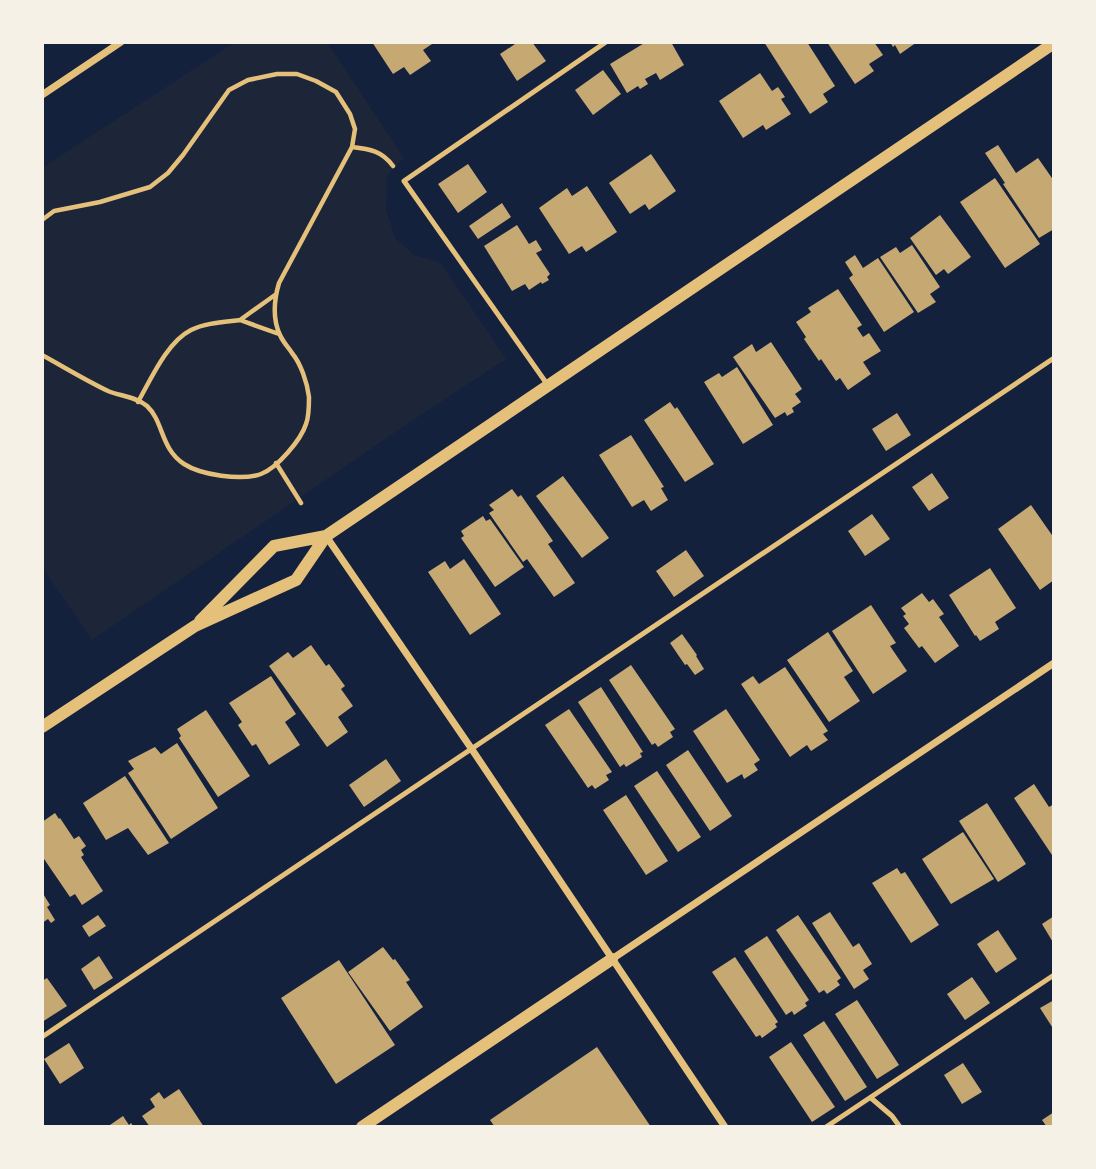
<svg xmlns="http://www.w3.org/2000/svg" width="1096" height="1169" font-family="'Public Sans',sans-serif">
  <style>
    .green { fill: #1d2539 }
    .building { fill: #c6a872 }
    .lines { fill: none; stroke-linecap: round; stroke-linejoin: round }
    .path { stroke: #e5c07b; stroke-width: 4.5 }
    .service { stroke: #e5c07b; stroke-width: 5 }
    .minor { stroke: #e5c07b; stroke-width: 7 }
    .tertiary { stroke: #e5c07b; stroke-width: 12 }
  </style>
  <rect width="100%" height="100%" fill="#14213d"/>
  <path class="green" d="M235,42H327L404,158L387,176L386,209L395,238L414,255L441,263L506,359L410,422L92,640L42,567V168Z"/>
  <path class="building" d="M372,42H435L423,50L431,61L410,75L404,67L393,74Z
    M518,42H532L546,61L517,81L500,54Z
    M646,42H671L684,65L660,80L656,73L645,79L648,84L640,89L638,86L627,93L610,64Z
    M764,42H807L835,86L823,94L828,102L810,114Z
    M827,42H874L883,55L869,64L874,71L855,84Z
    M890,42H917L900,54L895,45L893,47Z
    M603,70L621,94L593,115L575,90Z
    M760,73L772,91L778,87L785,97L781,99L791,114L766,130L763,125L743,138L719,101Z
    M998,145L1016,173L1038,158L1054,181V229L1039,238L1003,184L1005,183L985,153Z
    M651,154L676,191L649,210L645,204L630,214L609,183Z
    M468,164L487,192L458,213L438,184Z
    M995,178L1040,244L1005,268L960,202Z
    M587,186L617,232L586,252L582,246L569,254L539,208L567,188L572,196Z
    M502,203L511,217L478,239L469,226Z
    M940,215L971,257L948,274L944,269L936,275L910,238Z
    M517,225L529,244L536,240L542,250L536,253L550,274L547,277L549,280L542,284L541,282L529,290L525,284L512,291L484,246Z
    M912,245L940,287L930,294L936,302L918,313L880,257L896,247L900,253Z
    M855,255L863,268L878,258L914,312L884,332L849,278L853,275L845,262Z
    M838,289L862,325L857,328L863,337L869,333L881,351L863,362L871,374L848,390L840,378L836,381L821,359L819,361L804,339L806,337L796,322L811,312L808,308Z
    M771,342L802,389L795,394L801,402L792,408L794,412L787,416L785,412L775,418L733,357L752,344L756,352Z
    M737,367L773,425L743,444L704,382L719,373L722,377Z
    M670,402L675,409L677,407L714,464L685,482L644,420Z
    M897,413L911,435L886,451L872,429Z
    M631,435L664,487L661,488L668,500L651,511L644,500L632,507L599,455Z
    M932,473L949,498L929,511L912,487Z
    M563,476L609,538L582,558L536,496Z
    M512,489L518,497L521,495L553,541L548,544L575,583L554,597L527,559L523,562L489,513L494,510L489,505Z
    M1031,505L1054,538V580L1040,590L998,529Z
    M872,514L890,539L865,556L848,531Z
    M483,516L486,521L490,519L524,567L495,587L461,538L464,536L461,531Z
    M686,550L704,576L674,597L656,571Z
    M464,559L501,614L470,635L428,572L445,561L450,569Z
    M990,568L1016,608L995,622L999,629L980,641L976,635L975,636L949,595Z
    M922,593L929,602L933,599L944,614L939,617L959,646L935,663L922,646L919,648L904,628L909,624L903,616L906,614L901,608Z
    M871,605L896,643L890,646L907,671L873,694L832,631Z
    M828,632L853,671L844,677L860,701L829,722L787,660Z
    M682,634L697,655L696,656L704,669L695,675L687,664L685,665L670,643Z
    M311,645L326,666L329,664L345,686L341,689L353,706L338,717L348,732L327,747L269,666L288,652L293,658Z
    M631,665L675,729L670,732L673,737L658,747L655,743L652,745L609,680Z
    M785,667L828,731L823,734L828,740L811,751L807,745L790,757L741,684L753,676L759,684Z
    M271,676L296,714L285,722L300,745L269,765L256,744L252,746L238,725L242,722L229,703Z
    M601,687L643,752L640,753L642,757L626,767L624,764L620,767L578,702Z
    M569,709L612,772L606,775L609,780L595,789L592,785L588,788L545,725Z
    M726,709L760,760L754,764L758,770L744,779L742,774L727,783L693,731Z
    M206,710L250,776L218,797L179,738L181,736L177,729Z
    M177,743L218,808L171,839L128,773L134,769L128,761L155,747L161,754Z
    M688,750L732,816L710,831L666,765Z
    M386,759L401,781L364,807L349,785Z
    M657,771L701,837L678,852L634,786Z
    M125,776L169,843L148,855L128,828L106,840L83,803Z
    M1034,784L1049,807L1054,804V858L1014,798Z
    M626,795L668,861L646,875L603,810Z
    M987,803L1026,864L998,882L959,821Z
    M55,813L59,819L60,818L74,839L79,836L86,846L81,850L84,855L81,857L103,891L82,905L75,894L70,897L42,856V822Z
    M963,832L994,879L951,904L922,859Z
    M897,868L901,874L905,872L939,925L911,943L872,883Z
    M42,892L50,905L47,907L55,920L51,923L48,919L42,923Z
    M830,912L853,947L859,943L872,964L863,970L869,979L854,989L812,923Z
    M98,915L106,926L89,937L82,926Z
    M798,915L841,978L837,981L840,985L827,994L824,990L819,993L776,930Z
    M1054,916V944L1042,924Z
    M998,930L1017,959L996,973L977,944Z
    M767,936L809,1000L805,1003L807,1006L794,1015L792,1011L786,1015L744,951Z
    M383,947L393,960L395,959L410,980L406,982L423,1007L390,1031L348,972Z
    M99,956L113,978L94,990L81,969Z
    M735,957L778,1022L775,1024L777,1027L762,1038L760,1035L756,1037L712,972Z
    M339,960L395,1045L336,1084L281,998Z
    M972,977L990,1003L965,1020L947,994Z
    M47,978L67,1006L42,1022V981Z
    M857,1000L899,1065L877,1079L835,1014Z
    M1054,1000V1030L1040,1008Z
    M824,1021L867,1087L845,1101L803,1035Z
    M791,1042L835,1107L812,1122L769,1057Z
    M69,1043L84,1068L60,1084L44,1059Z
    M597,1047L651,1127H495L490,1120Z
    M963,1063L982,1092L962,1104L944,1075Z
    M179,1089L204,1127H150L142,1116L155,1107L150,1099L159,1092L164,1099Z
    M1054,1112V1127H1047L1042,1120Z
    M123,1116L129,1125L131,1123L134,1127H107Z"/>
  <g class="lines">
    <path class="path" d="M352,147C370,149 382,151 393,166
      M42,220L54,211L100,202L150,187L168,173L183,155L229,90L248,80L277,74H297L316,81L336,92L350,114L355,129L352,147L279,283C274,300 272,318 280,335C283,342 288,347 292,353C301,364 307,382 309,397C309,404 309,417 306,424C301,440 277,468 261,474C241,481 201,475 184,464C160,448 164,422 147,406C137,397 120,396 108,391C85,380 64,367 42,355
      M275,295L240,320L279,334
      M138,402C151,379 167,342 191,330C205,323 224,322 240,320
      M276,463L301,503"/>
    <path class="service" d="M547,384L404,181L606,42
      M42,1037L1054,358
      M871,1098L892,1116L900,1127
      M826,1127L1054,975"/>
    <path class="minor" d="M42,95L121,42
      M326,536L471,748L725,1127
      M612,959L1054,663"/>
    <path class="tertiary" d="M200,621L274,546L326,536
      M42,727L195,626L296,580L326,536L1054,43
      M362,1127L612,959"/>
  </g>
  <rect width="1096" height="1169" fill="none" stroke="#f6f1e7" stroke-width="88"/>
</svg>
